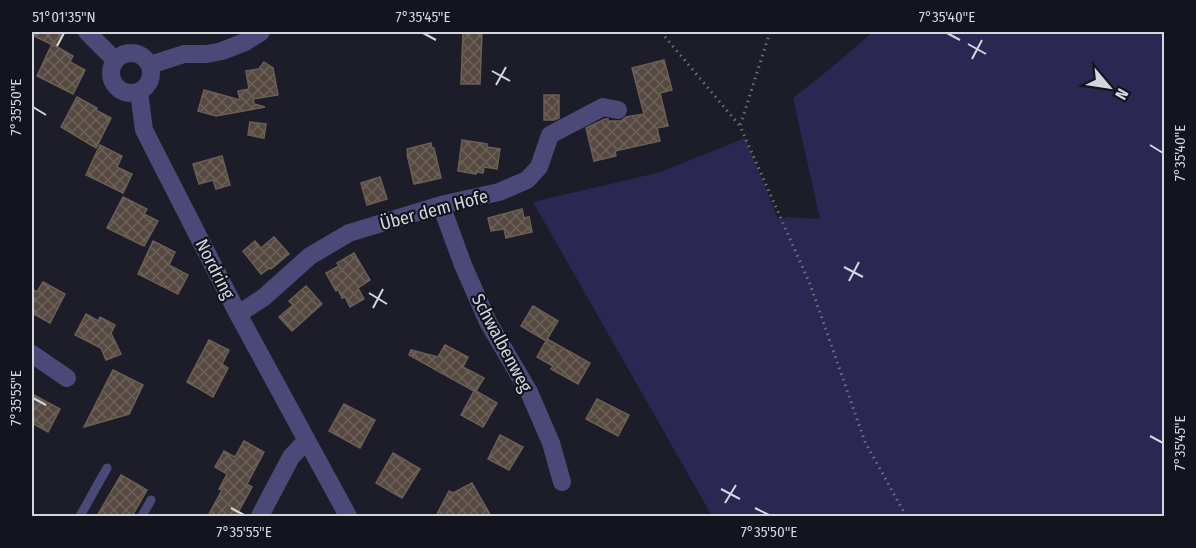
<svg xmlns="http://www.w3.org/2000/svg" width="1196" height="548" font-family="'Fira Sans Condensed',sans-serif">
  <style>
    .grass { fill: #2a2852 }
    .building { fill: url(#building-cross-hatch); stroke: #6b5f55; stroke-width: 1.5 }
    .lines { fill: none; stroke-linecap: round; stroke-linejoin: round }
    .path { stroke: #6f6f79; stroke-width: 3; stroke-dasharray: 1.5 4.5; stroke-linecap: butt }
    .lane { stroke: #4a4978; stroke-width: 9 }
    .street { stroke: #4a4978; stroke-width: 18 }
    .ticks { fill: none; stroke: #d5d5dd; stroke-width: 2 }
    .labels { text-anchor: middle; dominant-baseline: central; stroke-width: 4.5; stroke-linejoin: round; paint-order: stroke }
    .street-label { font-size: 18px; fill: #d5d5dd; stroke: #14141f }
    .neatline { fill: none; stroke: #d5d5dd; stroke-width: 2 }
    .ticks-label { font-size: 15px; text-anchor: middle; fill: #d5d5dd }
  </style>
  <defs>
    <pattern id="building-cross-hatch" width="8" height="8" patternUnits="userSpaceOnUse" patternTransform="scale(1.5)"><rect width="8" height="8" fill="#554940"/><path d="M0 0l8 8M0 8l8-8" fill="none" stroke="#6d625b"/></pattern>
  </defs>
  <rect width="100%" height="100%" fill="#1d1d29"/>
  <path class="grass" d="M873,32H1164V516H712L533,202L661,172L745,138L778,219L787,217L820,219L793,98L830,69Z"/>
  <path class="building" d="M32,32H56L63,35L57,47L32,35Z
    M463,32H482L480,84H461Z
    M52,44L73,56L70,62L85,70L73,94L37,76Z
    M664,60L672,90L660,93L668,126L657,128L660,141L615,151L616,156L594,161L586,128L605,119H608V121H621L626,117L644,114L632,68Z
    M264,62L273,68L278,95L253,99L254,104L265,107L216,116L198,111L204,90L240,100L238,91L249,89L246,71L259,69Z
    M544,95H559V118L554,120H544Z
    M77,97L97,108L96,110L111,118L96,148L61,127Z
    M250,122L266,124L264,138L248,135Z
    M462,140L487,144V147L500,149L497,169L484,167L483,173L476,172V174L458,171Z
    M431,143L432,148H434L441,178L414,184L407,154H408L407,149Z
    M100,145L122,156L117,167L132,174L123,193L86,175Z
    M222,156L230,185L216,189L213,180L199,184L193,164Z
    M380,177L387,199L367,205L361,183Z
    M123,197L147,209L144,214L158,221L144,246L107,228Z
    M522,209L524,218L529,217L532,232L506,238L504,229L491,231L488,218Z
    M274,237L289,254L271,269L270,268L261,274L243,251L255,241L261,248Z
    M153,241L175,252L169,265L188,275L178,294L138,274Z
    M354,253L370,280L358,288L364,299L350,307L345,297L342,298L338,289L336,291L326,273L339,266L337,263Z
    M43,282L65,294L50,323L32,313V289L37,292Z
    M306,286L322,304L292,331L279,317L293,305L289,301Z
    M533,306L558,321L546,341L521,326Z
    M86,314L98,321L100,317L115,325L111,333L121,354L106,360L101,348L75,335Z
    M547,339L590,363L578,384L551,369L553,366L537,357Z
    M209,340L229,350L222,364L228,368L213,397L187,382Z
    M445,345L468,357L463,367L484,378L476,391L497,403L483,427L461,415L474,391L409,355L411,350L438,357Z
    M113,370L143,385L129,414L84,427Z
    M32,394L60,409L48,432L32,423Z
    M597,399L629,415L618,436L586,419Z
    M344,404L375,420L360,448L329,431Z
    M500,435L523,447L509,470L488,459Z
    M244,441L264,452L247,484L252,487L236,516H208L222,490L219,489L227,474L215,467L224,451L235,457Z
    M393,453L420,469L402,498L376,483Z
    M121,475L147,490L135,511L132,516H97Z
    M472,483L491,516H436L449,491L453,493Z"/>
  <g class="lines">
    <path class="path" d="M661,32L740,126
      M770,32L740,126L810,284L865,442L906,516"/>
    <path class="lane" d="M80,516L107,468
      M142,516L151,500"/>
    <path class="street" d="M87,32L115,60
      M111 73a20 20 0 1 1 40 0a20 20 0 1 1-40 0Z
      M150,65L184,54H207L222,51L245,42L261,32
      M139,92L144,130L238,314L348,516
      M441,205L463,265L488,322L529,392L551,443L562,482
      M238,314L263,298L310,256L349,233L441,205L499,192L527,180L539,167L550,135L603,107L618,110
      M32,354L67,378
      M260,516L291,457L307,440"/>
  </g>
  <path class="ticks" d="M423,33L436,40M947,33L960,40M968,44L986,54M57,46L64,33M972,59L982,40M492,71L510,81M496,85L506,67M33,107L46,115M1150,145L1163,153M844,267L863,277M849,281L859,262M369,293L387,304M373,308L383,289M33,398L46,405M1150,436L1163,443M721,489L740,499M725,503L736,485M231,508L244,515M755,508L769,515"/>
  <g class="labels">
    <g class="street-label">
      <text transform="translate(434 210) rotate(-15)">Über dem Hofe</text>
      <text transform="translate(215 269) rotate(63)">Nordring</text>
      <text transform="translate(502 343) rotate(62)">Schwalbenweg</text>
    </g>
  </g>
  <rect width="1196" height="548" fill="none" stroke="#14141f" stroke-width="66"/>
  <g transform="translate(1109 87) rotate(119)" stroke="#14141f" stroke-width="4.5" paint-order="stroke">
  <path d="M0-4.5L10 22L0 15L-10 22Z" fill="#d5d5dd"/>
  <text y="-9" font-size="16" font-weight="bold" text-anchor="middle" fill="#d5d5dd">N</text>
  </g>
  <rect x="33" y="33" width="1130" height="482" class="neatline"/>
  <g class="ticks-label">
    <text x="64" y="22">51°01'35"N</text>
    <text x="423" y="22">7°35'45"E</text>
    <text x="947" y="22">7°35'40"E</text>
    <text transform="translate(16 107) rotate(-90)" y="5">7°35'50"E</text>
    <text transform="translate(1180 153) rotate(-90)" y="5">7°35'40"E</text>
    <text transform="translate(16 398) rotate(-90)" y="5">7°35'55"E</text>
    <text transform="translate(1180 443) rotate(-90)" y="5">7°35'45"E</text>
    <text x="244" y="537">7°35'55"E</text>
    <text x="769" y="537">7°35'50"E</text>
  </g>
</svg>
